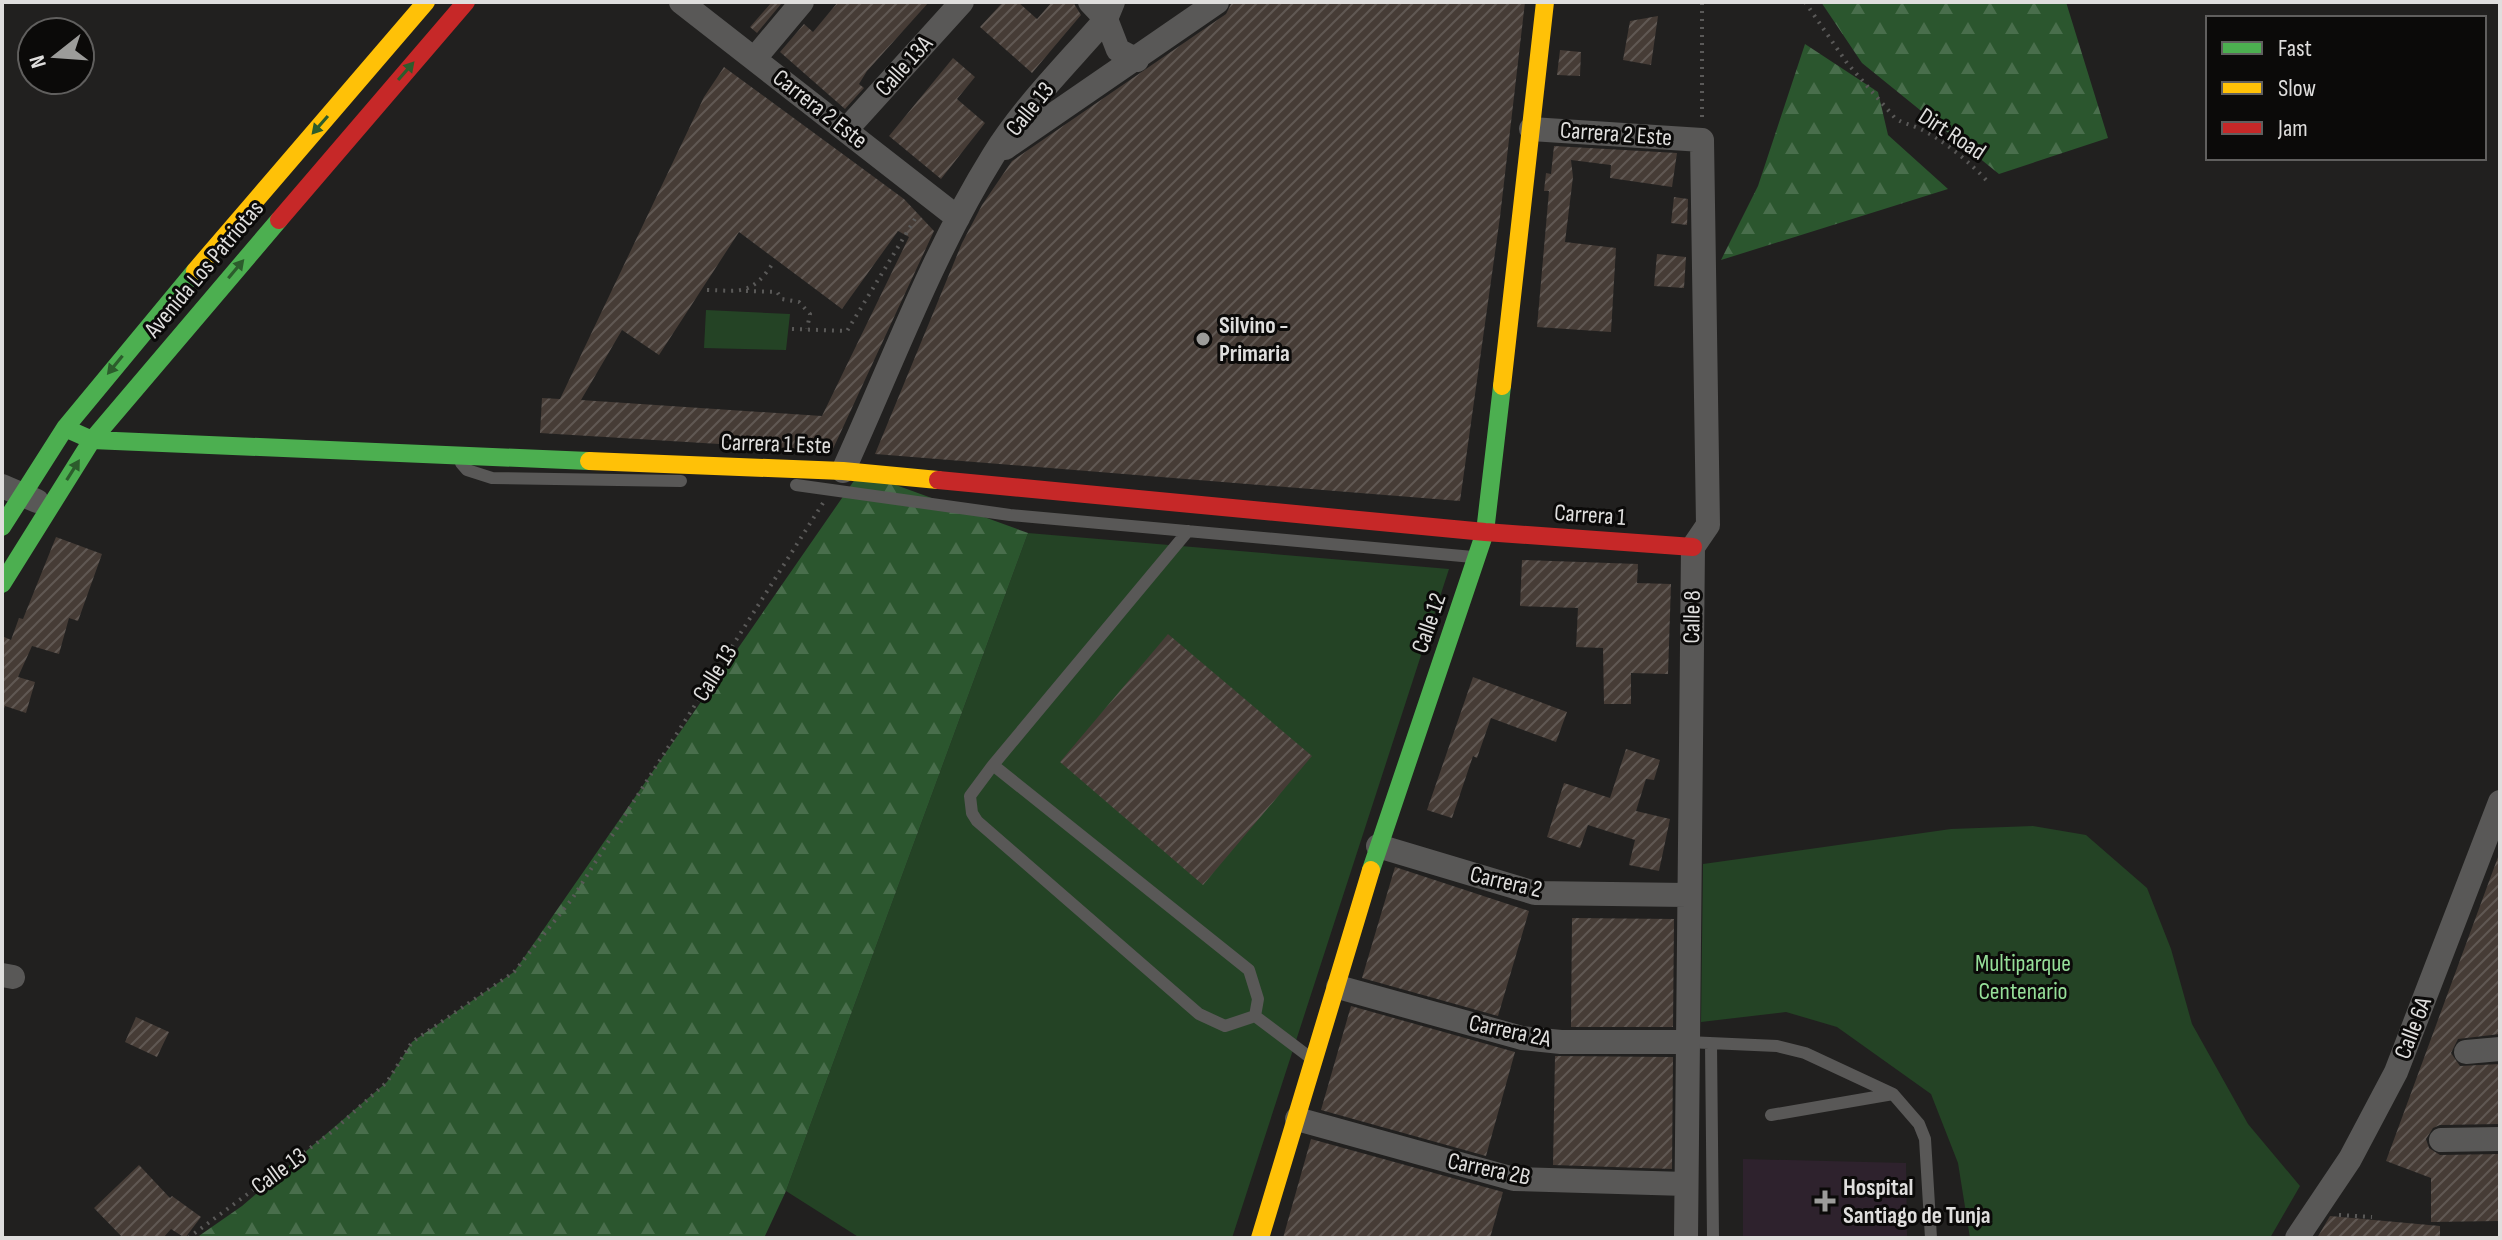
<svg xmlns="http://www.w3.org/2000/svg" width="2502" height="1240" font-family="'Sofia Sans Condensed',sans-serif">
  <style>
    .medical { fill: #2e222d }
    .green { fill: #244325 }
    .forest { fill: url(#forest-firs) }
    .building { fill: url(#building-hatch); fill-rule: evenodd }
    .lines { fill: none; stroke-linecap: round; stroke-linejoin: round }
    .path { stroke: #5a5958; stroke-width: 4; stroke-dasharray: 2 6; stroke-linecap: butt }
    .lane { stroke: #595857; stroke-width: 12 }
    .street { stroke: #595857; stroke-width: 24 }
    .fast { stroke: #4caf50; stroke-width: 18 }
    .slow { stroke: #ffc107; stroke-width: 18 }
    .jam { stroke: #c62828; stroke-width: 18 }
    .oneway { fill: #2c5c2c }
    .poi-dot { fill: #9c9c9a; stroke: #0b0a09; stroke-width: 3 }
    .labels { text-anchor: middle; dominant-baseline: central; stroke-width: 6; stroke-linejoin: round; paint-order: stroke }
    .street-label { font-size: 24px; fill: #dfdedd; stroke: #0b0a09 }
    .poi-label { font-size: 24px; font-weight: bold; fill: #dfdedd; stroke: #0b0a09; text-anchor: start }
    .park-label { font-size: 24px; fill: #96df99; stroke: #0b0a09 }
  </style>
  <defs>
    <pattern id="forest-firs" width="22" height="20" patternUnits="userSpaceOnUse" patternTransform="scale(2)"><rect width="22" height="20" fill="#2b562e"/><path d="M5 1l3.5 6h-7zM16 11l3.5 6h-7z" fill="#496e4c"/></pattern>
    <pattern id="building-hatch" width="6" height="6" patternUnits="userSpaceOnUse" patternTransform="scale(2)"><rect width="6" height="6" fill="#463c36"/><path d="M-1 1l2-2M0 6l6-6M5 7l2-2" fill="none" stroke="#605853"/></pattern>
  </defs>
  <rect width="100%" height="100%" fill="#21201f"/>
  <path class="medical" d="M1743,1159L1906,1163L1907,1238H1743Z"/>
  <path class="green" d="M706,310L790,314L786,350L704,348Z
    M1028,533L1449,569L1232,1238H860L786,1191Z
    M2033,826L2086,835L2147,888L2171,949L2192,1024L2248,1124L2300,1186L2270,1238H1970L1958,1163L1931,1094L1837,1027L1786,1012L1701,1022L1703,864L1951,829Z"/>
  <path class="forest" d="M1821,2H2066L2108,138L1999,174L1862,63Z
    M1805,44L1878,92L1888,135L1948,189L1721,260L1758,186Z
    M860,472L1028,533L786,1191L764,1238H196L242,1206L387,1082L412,1042L514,972Z"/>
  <path class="building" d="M772,2L781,4L757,33L750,27Z
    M838,2H929L867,71L859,84L864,88L845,109L780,52L804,24L813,32Z
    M1003,2H1018L1037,19L1052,2H1073L1081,15L1032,73L980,27Z
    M1232,2H1525L1500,217L1460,501L875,454L962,243L982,205L1012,161L1226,14Z
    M1658,16L1651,65L1623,60L1630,21Z
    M1560,50L1581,52L1580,76L1557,75Z
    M953,58L975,77L957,99L985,123L941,179L889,136Z
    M724,67L904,199L934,231L832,451L540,433L542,398L560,399L704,97ZM898,231L909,237L822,416L581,400L622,330L659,355L739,232L842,309Z
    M1554,146L1677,153L1672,187L1610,178L1611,165L1571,160L1573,177L1565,242L1616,248L1611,332L1537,327L1549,191H1544L1546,173L1551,174Z
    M1674,197L1688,199L1687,225L1671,223Z
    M1657,254L1686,257L1684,288L1654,286Z
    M56,537L102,554L78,621L69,618L59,654L32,646L18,677L35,682L26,713L5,706L2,714V636L11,640L19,618L23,619Z
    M1522,560L1638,564L1637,583L1671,584L1668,674L1631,673V704H1604L1603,648L1576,647L1578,608L1520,606Z
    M1168,634L1312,756L1203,885L1060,762Z
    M1473,677L1567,712L1556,742L1491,718L1477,758L1473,756L1452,818L1427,810Z
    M1626,749L1660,760L1654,780L1646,779L1636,811L1670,819L1659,871L1629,865L1635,840L1588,825L1580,848L1547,837L1564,783L1610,798Z
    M2498,857L2500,1034L2458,1039L2451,1053L2460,1066L2500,1064V1124L2440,1125L2433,1128L2426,1139L2429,1148L2440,1155L2500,1154V1221L2431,1222V1178L2386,1161Z
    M1395,867L1529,911L1498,1016L1362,978Z
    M1572,918L1674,919L1673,1027H1571Z
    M1351,1006L1515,1052L1486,1156L1321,1110Z
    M136,1017L169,1032L157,1057L125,1042Z
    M1555,1056L1673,1057L1672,1169L1553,1165Z
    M1311,1139L1503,1192L1490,1238H1283Z
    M139,1165L170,1198L172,1196L201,1217L185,1238L171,1229L163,1238H123L94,1208Z
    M2330,1216L2440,1226V1238H2317Z"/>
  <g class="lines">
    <path class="path" d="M1805,2L1847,63L1895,118C1904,124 1909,124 1918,128C1940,137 1972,164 1988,182
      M1702,117V2
      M707,290C742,291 752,295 773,263
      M746,291L777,292L782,299L799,302L810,314L807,329
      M792,329L847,331L918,214
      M2339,1215L2372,1217
      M188,1238L333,1131L387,1082L412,1042L514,972L572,899L823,503"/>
    <path class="lane" d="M461,463L467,470L492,478L681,481
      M796,485L1010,515L1473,557
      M1188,531L993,765L1249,970L1258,999L1255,1016L1312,1059
      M993,765L970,796L972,813L977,821L1199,1014L1225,1026L1255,1016
      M1687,1042L1777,1046L1805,1053L1893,1094
      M1711,1044L1713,1238
      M1771,1115L1893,1094L1919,1124L1925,1139L1931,1238"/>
    <path class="street" d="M681,2L958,218
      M1090,2L1106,19L1118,50L1137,60
      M755,58L802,2
      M1531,129L1702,140L1708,525L1693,547L1686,1238
      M846,130L962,2
      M1005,148L1217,2
      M843,471C891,366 932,254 993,156C1024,106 1068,63 1106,19L1113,2
      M2,486L37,501
      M1378,846L1535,893L1687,895
      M2,975L13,977
      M1338,987L1522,1038L1561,1042H1687
      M2466,1052L2500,1049
      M1297,1119L1514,1179L1686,1184
      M2441,1140L2500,1139
      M2297,1238L2350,1159L2396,1072L2500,802"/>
    <path class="fast" d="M65,428L92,440L589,461
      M2,527L65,428L195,271
      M2,584L92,440L279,220
      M1371,870L1485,532L1502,386"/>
    <path class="slow" d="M195,271L426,2
      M1502,386L1545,2
      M589,461L843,471L938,480
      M1260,1238L1371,870"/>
    <path class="jam" d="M279,220L466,2
      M938,480L1485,532L1693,547"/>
  </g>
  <defs><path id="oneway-solid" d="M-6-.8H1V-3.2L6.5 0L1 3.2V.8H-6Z" transform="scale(2)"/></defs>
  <g class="oneway">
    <use href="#oneway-solid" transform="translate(406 71) rotate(-49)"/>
    <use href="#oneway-solid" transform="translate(320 125) rotate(131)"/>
    <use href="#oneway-solid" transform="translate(236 269) rotate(-50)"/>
    <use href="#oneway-solid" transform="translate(115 365) rotate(129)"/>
    <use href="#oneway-solid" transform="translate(73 470) rotate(-58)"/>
  </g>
  <g class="poi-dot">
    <circle cx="1203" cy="339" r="8"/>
    <path d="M1821 1189h8v8h8v8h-8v8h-8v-8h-8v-8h8z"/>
  </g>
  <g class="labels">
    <g class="street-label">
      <text transform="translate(904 66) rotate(-48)">Calle 13A</text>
      <text transform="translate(820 109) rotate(38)">Carrera 2 Este</text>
      <text transform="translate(1030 109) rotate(-51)">Calle 13</text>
      <text transform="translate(1616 134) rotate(4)">Carrera 2 Este</text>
      <text transform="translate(1952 134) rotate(33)">Dirt Road</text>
      <text transform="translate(204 269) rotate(-50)">Avenida Los Patriotas</text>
      <text transform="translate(776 444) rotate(2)">Carrera 1 Este</text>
      <text transform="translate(1590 515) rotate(4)">Carrera 1</text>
      <text transform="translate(1692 617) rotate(-89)">Calle 8</text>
      <text transform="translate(1429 623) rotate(-71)">Calle 12</text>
      <text transform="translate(715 673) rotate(-58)">Calle 13</text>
      <text transform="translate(1506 882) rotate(13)">Carrera 2</text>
      <text transform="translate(2413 1028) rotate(-69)">Calle 6A</text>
      <text transform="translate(1510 1031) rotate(12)">Carrera 2A</text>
      <text transform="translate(1489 1169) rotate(12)">Carrera 2B</text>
      <text transform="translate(279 1171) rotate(-36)">Calle 13</text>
    </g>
    <g class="poi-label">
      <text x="1219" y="325">Silvino -<tspan x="1219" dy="28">Primaria</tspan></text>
      <text x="1843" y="1187">Hospital<tspan x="1843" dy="28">Santiago de Tunja</tspan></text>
    </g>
    <g class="park-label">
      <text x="2023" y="963">Multiparque<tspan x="2023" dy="28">Centenario</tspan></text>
    </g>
  </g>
  <rect width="2502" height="1240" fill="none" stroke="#dfdedd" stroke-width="8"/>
  <rect x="2206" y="16" width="280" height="144" fill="#0b0a09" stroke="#605f5e" stroke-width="2"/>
  <rect x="2222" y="42" width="40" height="12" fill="#4caf50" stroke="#605f5e" stroke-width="2"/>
  <text x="2278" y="56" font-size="24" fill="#dfdedd">Fast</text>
  <rect x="2222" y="82" width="40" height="12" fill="#ffc107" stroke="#605f5e" stroke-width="2"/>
  <text x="2278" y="96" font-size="24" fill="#dfdedd">Slow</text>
  <rect x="2222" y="122" width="40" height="12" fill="#c62828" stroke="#605f5e" stroke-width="2"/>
  <text x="2278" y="136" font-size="24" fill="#dfdedd">Jam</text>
  <g transform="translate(56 56) rotate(253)"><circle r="38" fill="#0b0a09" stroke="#605f5e" stroke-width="2"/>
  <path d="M0-6L14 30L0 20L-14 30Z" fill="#9c9c9a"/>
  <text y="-12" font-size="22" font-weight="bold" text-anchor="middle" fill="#dfdedd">N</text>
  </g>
</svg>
